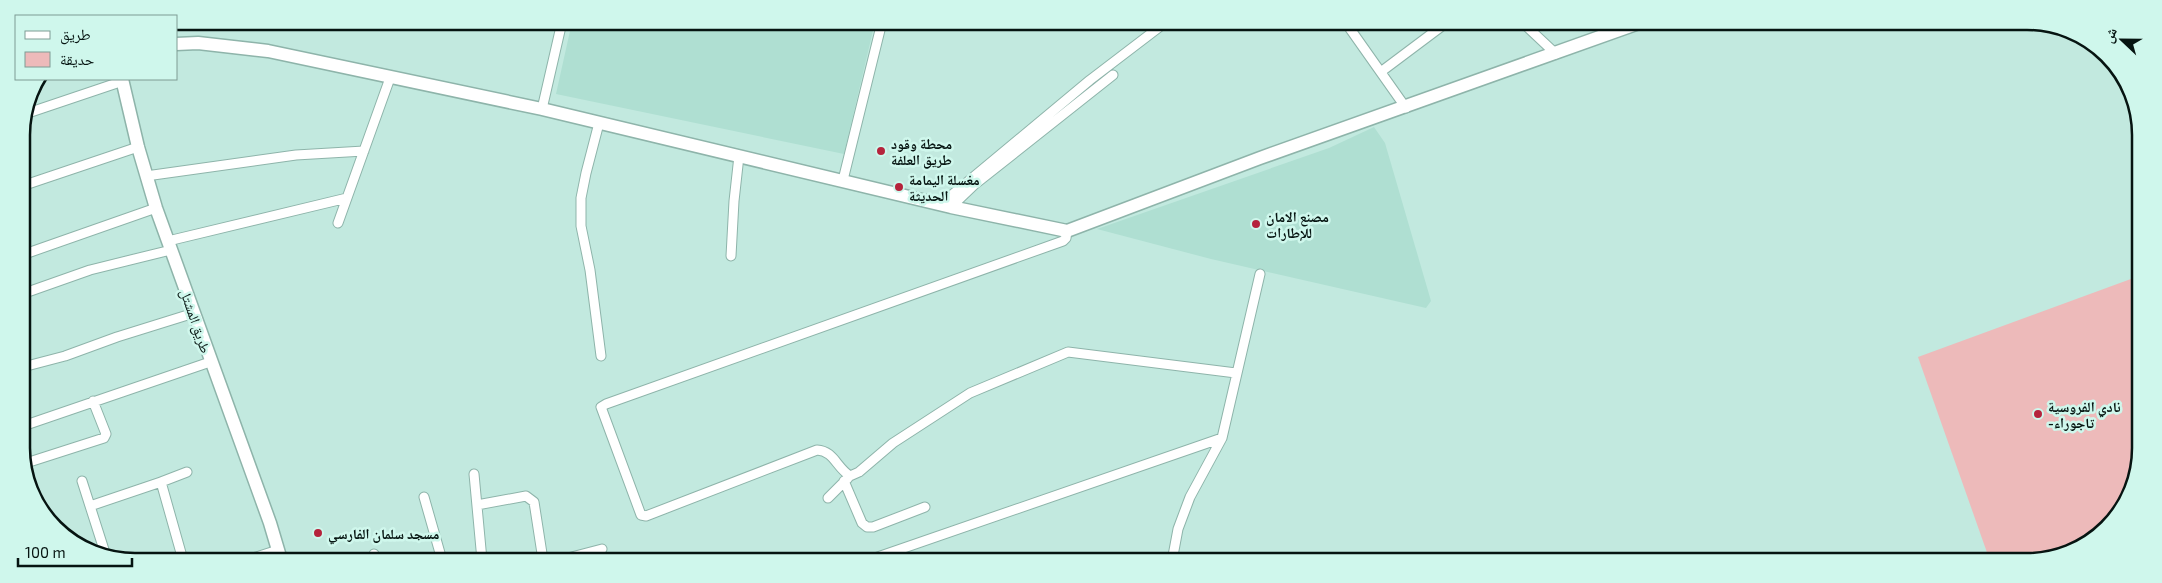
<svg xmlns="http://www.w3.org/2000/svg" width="2162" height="583" font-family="'Exo 2','Noto Naskh Arabic',sans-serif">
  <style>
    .built { fill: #afdfd2 }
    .green { fill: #edbaba }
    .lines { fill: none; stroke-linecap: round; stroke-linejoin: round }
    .street-casing { stroke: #8eb4aa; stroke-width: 11 }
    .secondary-casing { stroke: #8eb4aa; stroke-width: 15 }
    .street { stroke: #fff; stroke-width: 9 }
    .secondary { stroke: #fff; stroke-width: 12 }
    .poi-dot { fill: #b5233c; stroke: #cff7ec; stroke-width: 2 }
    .labels { text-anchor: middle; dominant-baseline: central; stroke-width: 5; stroke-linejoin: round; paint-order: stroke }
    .poi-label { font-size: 14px; font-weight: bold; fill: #061411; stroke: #cff7ec; text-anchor: start }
    .street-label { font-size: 14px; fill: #061411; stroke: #cff7ec }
    .rim { fill: none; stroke: #061411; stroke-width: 2.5 }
  </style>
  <rect width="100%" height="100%" fill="#c2e9df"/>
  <path class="built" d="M572,22H875L844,154L556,94Z
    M1374,127L1385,143L1431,301L1426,308L1211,259L1097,229L1329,148Z"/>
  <path class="green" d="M2139,276V471L2102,534L2035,562L1990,561L1918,357Z"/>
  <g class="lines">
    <defs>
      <path id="street" d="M1346,23L1406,108
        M1523,23L1556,54
        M1382,71L1446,23
        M542,109L562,22
        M25,114L123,81
        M599,123L586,173L581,198V226L590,270L601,356
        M146,176L296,155L364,151
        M843,180L882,22
        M22,186L138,147
        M941,204L1090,80L1166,22
        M951,207L974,185L1113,75
        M338,223L390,78
        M1067,231L1066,238L1063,241L606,404L601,407L641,515L646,516L817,450C834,451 836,467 850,476L859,472L893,443L970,393L1068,352L1236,373
        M168,241L347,198
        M22,255L156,208
        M731,256L734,201L739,156
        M22,294L90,270L171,250
        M23,367L65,356L117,337L194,313
        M23,426L210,362
        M23,464L104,438L106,434L93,401
        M474,474L482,560
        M82,481L106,556
        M844,481L862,523L867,527H873L925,507
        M424,497L442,560
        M828,498L848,478
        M477,505L526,496L534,502L543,560
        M90,506L161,482
        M374,554L376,560
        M183,560L161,482L187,472
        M247,560L278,550
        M560,560L602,549
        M869,560L1222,438
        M1172,561L1178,529L1190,497L1222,438L1260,274"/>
      <path id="secondary" d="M176,44L198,43L268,51L542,109L951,207L1067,231L1260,158L1639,23
        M122,79L138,147L156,208L270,523L281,560"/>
    </defs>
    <use href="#street" class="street-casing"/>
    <use href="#secondary" class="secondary-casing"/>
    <use href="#street" class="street"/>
    <use href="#secondary" class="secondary"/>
  </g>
  <g class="poi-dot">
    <circle cx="881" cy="151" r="5"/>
    <circle cx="899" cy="187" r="5"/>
    <circle cx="1256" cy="224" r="5"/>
    <circle cx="2038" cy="414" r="5"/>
    <circle cx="318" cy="533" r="5"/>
  </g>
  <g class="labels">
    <g class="poi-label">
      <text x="891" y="143">محطة وقود<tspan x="891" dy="16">طريق العلفة</tspan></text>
      <text x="909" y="179">مغسلة اليمامة<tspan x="909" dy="16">الحديثة</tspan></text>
      <text x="1266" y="216">مصنع الامان<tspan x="1266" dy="16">للإطارات</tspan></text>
      <text x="2048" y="406">نادي الفروسية<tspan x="2048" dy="16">-تاجوراء</tspan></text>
      <text x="328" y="533">مسجد سلمان الفارسي</text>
    </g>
    <g class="street-label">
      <text transform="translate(196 321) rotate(71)">طريق المشتل</text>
    </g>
  </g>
  <path d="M0 0H2162V583H0ZM135 30H2027A105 105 0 0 1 2132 135V448A105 105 0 0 1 2027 553H135A105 105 0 0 1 30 448V135A105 105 0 0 1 135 30Z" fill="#cff7ec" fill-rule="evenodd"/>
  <path class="rim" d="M135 30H2027A105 105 0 0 1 2132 135V448A105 105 0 0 1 2027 553H135A105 105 0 0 1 30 448V135A105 105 0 0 1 135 30Z"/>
  <rect x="15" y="15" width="162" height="65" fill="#cff7ec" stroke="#7f9c94"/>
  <rect x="25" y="31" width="25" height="8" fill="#ffffff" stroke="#7f9c94"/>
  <text x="60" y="40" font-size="15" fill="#061411">طريق</text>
  <rect x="25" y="52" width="25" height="15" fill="#edbaba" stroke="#7f9c94"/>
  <text x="60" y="65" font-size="15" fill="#061411">حديقة</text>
  <g transform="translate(2122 40) rotate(292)" stroke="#cff7ec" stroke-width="4" paint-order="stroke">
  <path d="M0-4L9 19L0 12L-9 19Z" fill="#061411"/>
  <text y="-8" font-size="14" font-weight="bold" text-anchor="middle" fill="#061411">ش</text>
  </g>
  <path d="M18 558v8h114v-8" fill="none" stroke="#061411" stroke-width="2.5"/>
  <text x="25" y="558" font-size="15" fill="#061411" stroke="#cff7ec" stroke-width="4" paint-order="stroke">100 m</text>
</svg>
